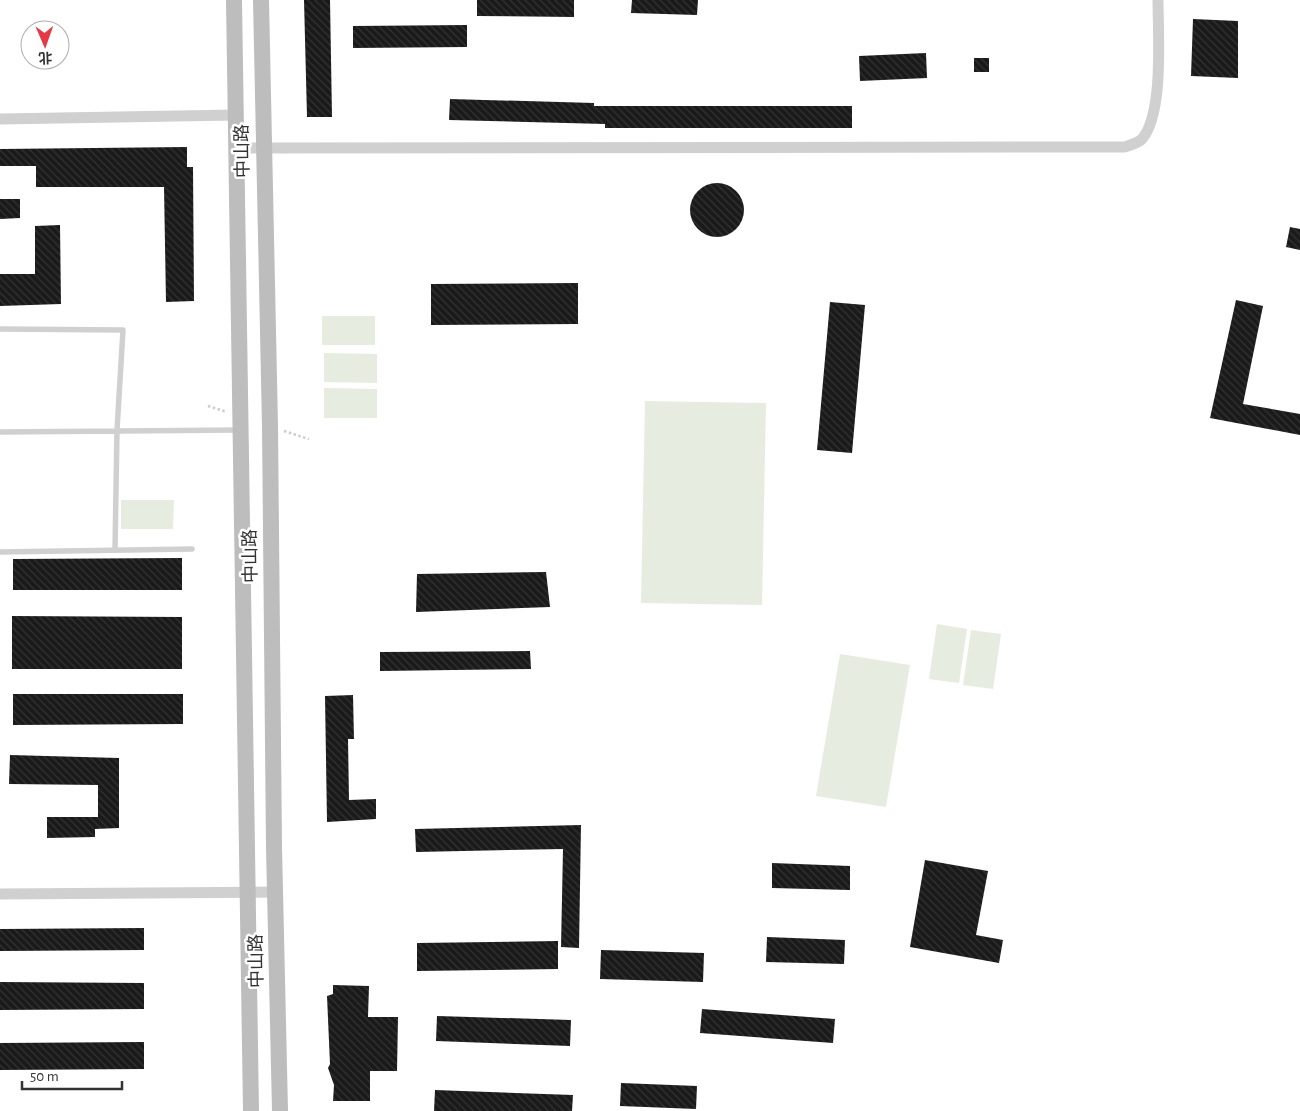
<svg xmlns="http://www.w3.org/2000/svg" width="1300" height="1111" font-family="'Alegreya Sans','Noto Sans SC',sans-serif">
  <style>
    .pitch { fill: #e6ecdf }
    .building { fill: url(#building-back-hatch) }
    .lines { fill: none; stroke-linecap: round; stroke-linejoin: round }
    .path { stroke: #cdcdcd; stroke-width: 2.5; stroke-dasharray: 2.5 2.5; stroke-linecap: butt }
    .service { stroke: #d0d0d0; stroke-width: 5.5 }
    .minor { stroke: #d0d0d0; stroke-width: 11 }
    .secondary { stroke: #bdbdbd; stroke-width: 16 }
    .labels { text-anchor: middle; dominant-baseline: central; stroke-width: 5; stroke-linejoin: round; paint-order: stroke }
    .street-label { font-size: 18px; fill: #333; stroke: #fff }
  </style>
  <defs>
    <pattern id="building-back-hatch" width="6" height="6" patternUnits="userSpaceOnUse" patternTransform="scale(1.25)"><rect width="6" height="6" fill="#1a1a1a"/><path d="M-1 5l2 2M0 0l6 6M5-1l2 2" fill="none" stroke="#333"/></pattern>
  </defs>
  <rect width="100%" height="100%" fill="#fff"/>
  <path class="pitch" d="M322,316H375V345H322Z
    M324,353L377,354V383L324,382Z
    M324,388L377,389V418H324Z
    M645,401L766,403L762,605L641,603Z
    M121,500H174L173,529H121Z
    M937,624L967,629L959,683L929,679Z
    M971,630L1001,634L993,689L963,685Z
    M840,654L910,665L886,807L816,796Z"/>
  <path class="building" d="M304,0H330L332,117H307Z
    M477,0H574V17L477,16Z
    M632,0H698L697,15L631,13Z
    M1193,19L1238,21V78L1191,76Z
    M467,25V47L353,48V26Z
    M926,53L927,78L860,81L859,56Z
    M974,58H989V72H974Z
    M450,99L594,103V106H852V128H605V124L449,120Z
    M187,147V167H193L194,301L166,302L164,187H36V166H0V149Z
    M690 210a27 27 0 1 1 54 0a27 27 0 1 1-54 0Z
    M0,199H20V218L0,219Z
    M60,225L61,304L0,306V274H35V226Z
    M1290,227L1300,229V250L1286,247Z
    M578,283V324L431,325V284Z
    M1236,300L1263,306L1243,404L1300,414V435L1210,418Z
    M830,302L865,305L852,453L817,450Z
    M182,558V590H13V559Z
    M546,572L550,607L416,612L417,574Z
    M12,616L182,617V669H12Z
    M530,651L531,669L380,671V652Z
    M13,694H183V724L13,725Z
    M353,695L354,739H348L349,800L376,799V819L327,822L325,696Z
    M10,755L119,758V828L95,829V837L47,838V817H98V785L9,784Z
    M581,825L579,948L561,947L563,849L416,852L415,829Z
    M925,860L988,871L976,935L1003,940L999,963L910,947Z
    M772,863L850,866V890L772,888Z
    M144,928V950L0,951V929Z
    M767,937L845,940L844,964L766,962Z
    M558,941V969L417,971V943Z
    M601,950L704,953L703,982L600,979Z
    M0,982L144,983V1009L0,1010Z
    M333,985L369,986L368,1017H398L397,1071H370V1101H333L334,1085L328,1068L330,1064L327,996L333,994Z
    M702,1009L835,1019L833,1043L700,1033Z
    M437,1016L571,1020L570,1046L436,1041Z
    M144,1042V1069L0,1070V1043Z
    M621,1083L697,1086L696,1109L620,1106Z
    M435,1090L573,1095L572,1111H434Z"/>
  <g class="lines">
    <path class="path" d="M208,406L227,412
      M284,431L309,439"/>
    <path class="service" d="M0,329L123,330L117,430L115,550
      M0,432L239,430
      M0,552L192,549"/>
    <path class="minor" d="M0,119L236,115
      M238,148L1125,147C1130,145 1138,143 1142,139C1164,113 1158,35 1158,0
      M0,894L275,892"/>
    <path class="secondary" d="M234,0L251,1111
      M261,0L270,426L274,847L280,1111"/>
  </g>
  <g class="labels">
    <g class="street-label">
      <text transform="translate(243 151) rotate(-91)">中山路</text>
      <text transform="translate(251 556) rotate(-91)">中山路</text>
      <text transform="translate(257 961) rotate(-91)">中山路</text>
    </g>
  </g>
  <g transform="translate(45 45) rotate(178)"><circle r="24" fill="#ffffff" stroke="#adadad"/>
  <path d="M0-4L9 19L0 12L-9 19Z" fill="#e63946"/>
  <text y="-8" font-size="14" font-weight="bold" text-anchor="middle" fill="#333333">北</text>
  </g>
  <path d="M22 1081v8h100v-8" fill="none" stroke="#333333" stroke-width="2.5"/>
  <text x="30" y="1081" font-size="15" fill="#333333" stroke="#ffffff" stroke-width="4" paint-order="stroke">50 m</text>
</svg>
